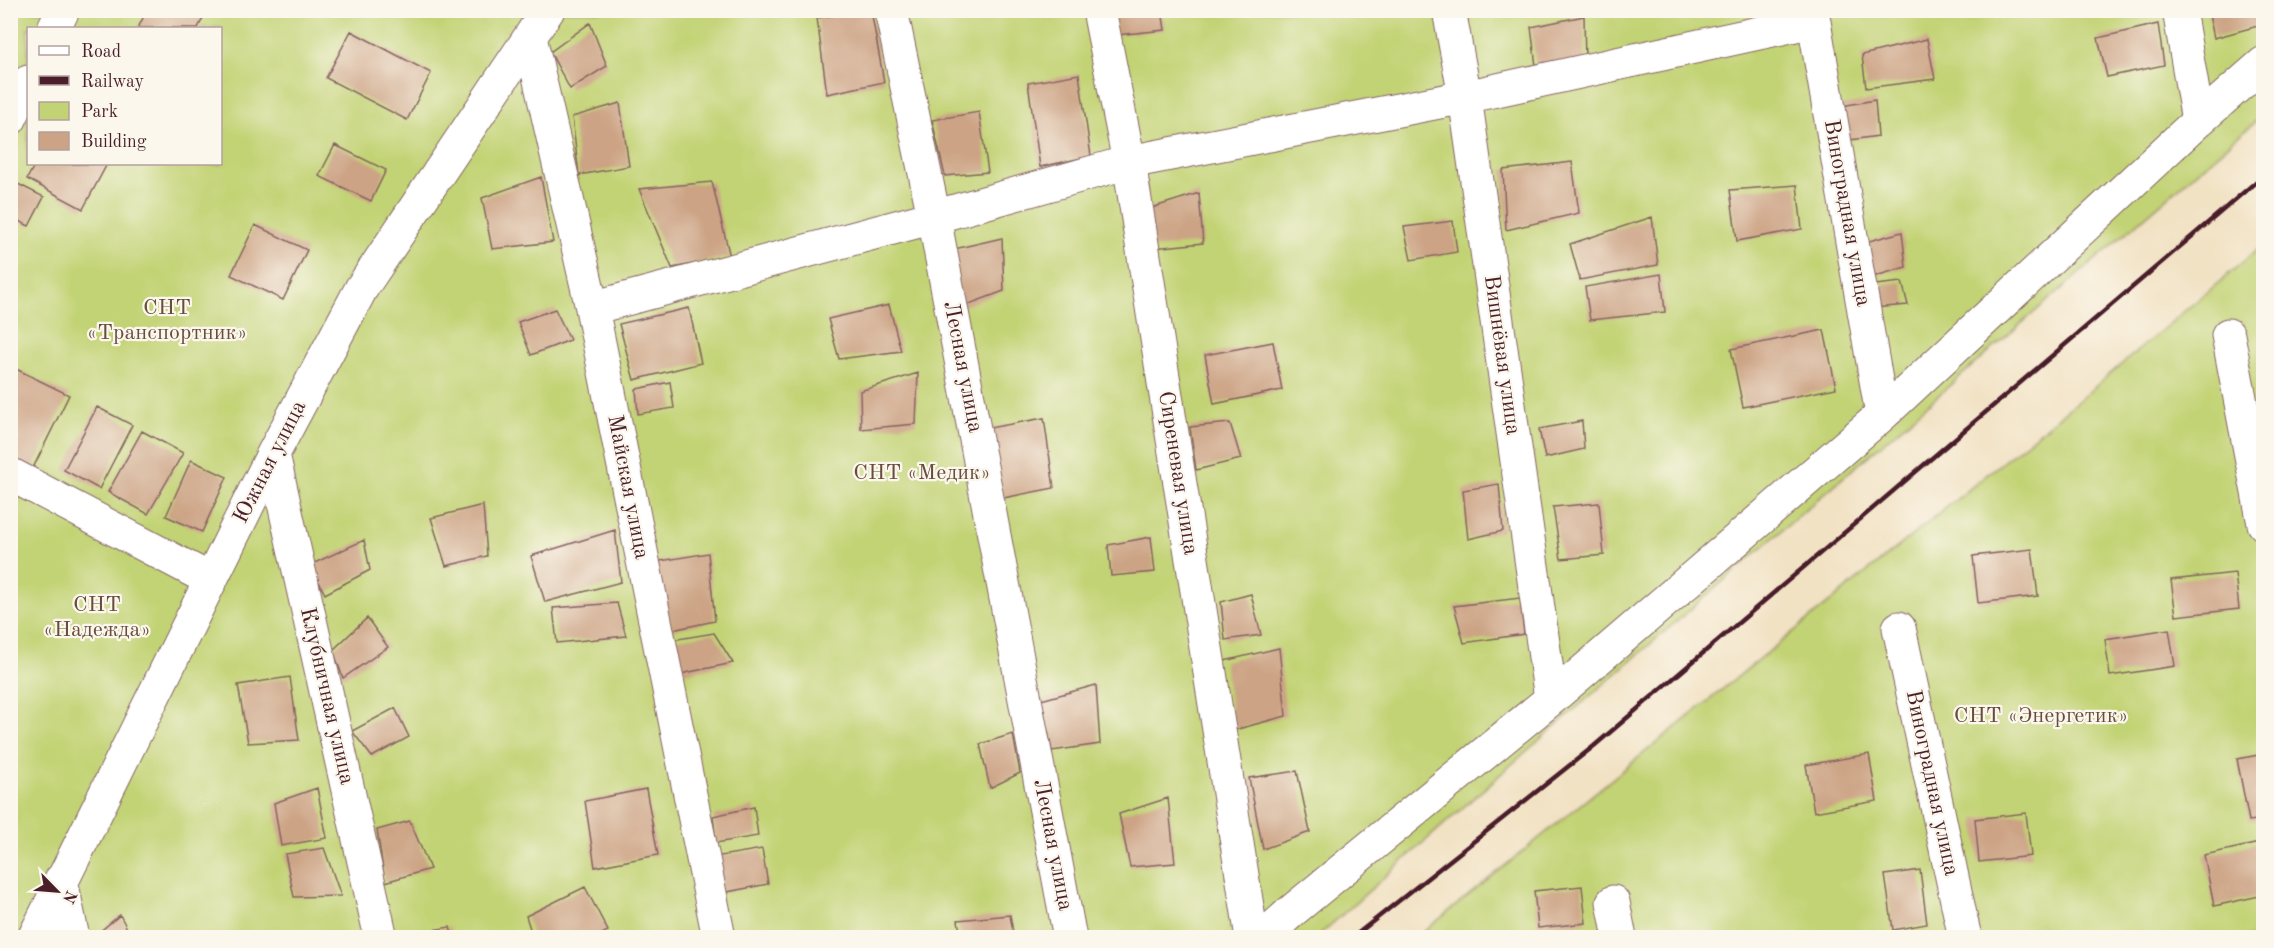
<svg xmlns="http://www.w3.org/2000/svg" width="2274" height="948" font-family="'Old Standard TT',serif">
  <style>
    .green { fill: #c2d375; stroke: #867950; stroke-width: 1.5; fill-rule: evenodd }
    .building { fill: #cca384 }
    .lines { fill: none; stroke-linecap: round; stroke-linejoin: round }
    .minor-casing { stroke: #856361; stroke-width: 35 }
    .minor { stroke: #fff; stroke-width: 33 }
    .rail { stroke: #4a1f2b; stroke-width: 4.5 }
    .labels { text-anchor: middle; dominant-baseline: central; stroke-width: 4.5; stroke-linejoin: round; paint-order: stroke }
    .street-label { font-size: 22px; fill: #4a1f2b; stroke: #fbf7ec }
    .park-label { font-size: 22px; fill: #684c3e; stroke: #fbf7ec }
  </style>
  <rect width="100%" height="100%" fill="#fbf7ec"/>
  <filter id="ink" filterUnits="userSpaceOnUse"><feTurbulence type="fractalNoise" baseFrequency=".0167" numOctaves="2"/><feDisplacementMap in="SourceGraphic" scale="12" xChannelSelector="R" yChannelSelector="G"/><feConvolveMatrix kernelMatrix="1 2 1 2 8 2 1 2 1" color-interpolation-filters="sRGB"/></filter>
  <filter id="wash" filterUnits="userSpaceOnUse"><feTurbulence type="fractalNoise" baseFrequency=".008" numOctaves="4" result="noise"/><feDisplacementMap in="SourceGraphic" scale="24" xChannelSelector="R" yChannelSelector="G"/><feGaussianBlur stdDeviation="1.35" result="paint"/><feColorMatrix in="noise" values="0 0 0 0 0 0 0 0 0 0 0 0 0 0 0 0 0 1.4 0 .05"/><feComposite in="paint" operator="in"/></filter>
  <g filter="url(#wash)">
    <rect width="100%" height="100%" fill="#f2e2c4"/>
    <path class="green" d="M2263,10L2264,114L1538,741L1317,937L11,938L10,11ZM28,28H220V164H28Z
      M2263,245V937L1416,938L2079,400Z"/>
    <g id="blocks">
      <path class="building" d="M147,10H207L198,28H138Z
        M871,10L884,82L827,94L817,18Z
        M1113,10H1162L1165,30L1116,35Z
        M2208,10H2257L2258,26L2214,38Z
        M1584,16L1585,63L1537,74L1531,27Z
        M590,23L607,66L570,89L550,52Z
        M2158,24L2164,65L2107,77L2098,38Z
        M351,31L431,73L407,120L326,78Z
        M1927,39L1935,79L1866,88L1862,55Z
        M1079,74L1091,156L1040,167L1028,83Z
        M1875,100L1878,136L1843,141L1836,107Z
        M620,103L629,166L579,175L572,117Z
        M979,112L988,172L945,176L932,120Z
        M335,145L386,170L371,201L319,176Z
        M1572,162L1579,213L1506,230L1503,170Z
        M35,164H107L83,209L27,179Z
        M541,177L553,242L492,249L482,198Z
        M10,180L44,197L29,226L10,217Z
        M712,182L730,257L672,268L639,189Z
        M1797,185L1802,229L1737,241L1730,190Z
        M1199,193L1203,243L1153,248L1145,210Z
        M1652,217L1658,265L1580,280L1570,244Z
        M1453,221L1457,252L1411,260L1404,227Z
        M255,225L307,250L283,300L231,275Z
        M1902,232L1906,267L1872,277L1869,241Z
        M1002,238L1004,291L961,307L954,249Z
        M1661,274L1665,312L1590,320L1585,287Z
        M1902,282L1908,305L1873,308L1866,286Z
        M889,305L901,351L839,359L828,319Z
        M689,308L701,363L634,380L619,324Z
        M555,309L570,340L531,355L518,322Z
        M1824,330L1836,388L1743,407L1731,349Z
        M1273,342L1282,390L1214,404L1205,355Z
        M12,367L69,395L31,472L10,462Z
        M918,373L916,424L861,429L860,391Z
        M670,382L674,408L638,414L636,389Z
        M97,407L132,425L99,489L64,470Z
        M1044,418L1054,488L1003,498L989,428Z
        M1582,421L1584,449L1545,458L1539,429Z
        M1230,423L1241,459L1196,470L1190,427Z
        M142,431L183,453L148,514L108,492Z
        M191,460L227,477L202,532L166,516Z
        M1499,484L1503,531L1468,539L1463,490Z
        M1599,503L1604,555L1561,559L1553,507Z
        M483,505L487,556L446,566L431,518Z
        M615,530L621,582L545,602L531,556Z
        M1151,537L1155,572L1111,576L1108,545Z
        M364,540L370,570L325,594L310,565Z
        M2032,549L2038,596L1978,603L1973,556Z
        M708,553L715,621L672,630L654,562Z
        M2235,573L2239,609L2176,616L2171,580Z
        M1251,594L1261,635L1225,640L1221,602Z
        M1520,598L1524,634L1464,643L1454,606Z
        M617,603L626,636L557,643L553,608Z
        M367,618L388,647L343,678L333,650Z
        M2169,629L2175,666L2110,676L2105,639Z
        M714,633L733,663L680,674L672,640Z
        M1279,648L1286,716L1234,730L1224,661Z
        M290,677L299,740L248,743L238,685Z
        M1096,685L1100,744L1052,751L1041,700Z
        M395,708L409,737L372,757L352,731Z
        M1013,734L1020,773L990,788L980,744Z
        M1869,754L1877,801L1814,812L1806,765Z
        M2264,754V819L2249,821L2237,759Z
        M1297,771L1310,832L1263,849L1249,778Z
        M317,788L327,838L281,846L274,803Z
        M646,789L658,855L595,867L585,801Z
        M1168,798L1175,863L1130,867L1119,814Z
        M754,807L758,836L716,843L713,816Z
        M2026,813L2031,856L1979,862L1975,819Z
        M410,821L430,869L385,882L377,830Z
        M2264,842V895L2214,906L2204,855Z
        M324,848L341,896L294,897L285,854Z
        M762,849L768,884L722,893L714,857Z
        M1920,870L1927,924L1893,930L1885,875Z
        M1582,886L1586,923L1538,928L1534,891Z
        M585,887L608,931L594,938H533L526,916Z
        M120,915L132,938H92Z
        M1010,915L1014,938H961L958,920Z
        M450,927L453,938H408L407,934Z"/>
    </g>
  </g>
  <g filter="url(#ink)">
    <use href="#blocks" fill-opacity="0" stroke="#856361" stroke-width="1.5"/>
    <g class="lines">
      <defs>
        <path id="minor" d="M891,10L934,217L1070,938
          M1099,10L1129,162L1252,938
          M1449,10L1465,97L1551,699
          M1812,10L1882,415
          M2179,10L2198,121
          M54,28L63,10
          M530,37L592,308L719,938
          M10,119L28,82
          M592,308L934,217L1129,162L1465,97L1814,21
          M2228,335L2264,524
          M273,454L381,938
          M10,474L211,580
          M1899,628L1965,938
          M61,880L73,938
          M1613,902L1620,938
          M34,938L273,454L361,289L548,10
          M1262,938L1292,911L1551,699L1882,415L2198,121L2264,63"/>
      </defs>
      <use href="#minor" class="minor-casing"/>
      <use href="#minor" class="minor"/>
      <path class="rail" d="M1352,938L1594,746L2264,175"/>
    </g>
  </g>
  <g class="labels">
    <g class="street-label">
      <text transform="translate(1847 213) rotate(80)">Виноградная улица</text>
      <text transform="translate(1502 355) rotate(82)">Вишнёвая улица</text>
      <text transform="translate(963 367) rotate(79)">Лесная улица</text>
      <text transform="translate(270 462) rotate(-63)">Южная улица</text>
      <text transform="translate(1178 473) rotate(81)">Сиреневая улица</text>
      <text transform="translate(628 487) rotate(79)">Майская улица</text>
      <text transform="translate(327 696) rotate(77)">Клубничная улица</text>
      <text transform="translate(1932 783) rotate(78)">Виноградная улица</text>
      <text transform="translate(1053 845) rotate(79)">Лесная улица</text>
    </g>
    <g class="park-label">
      <text x="167" y="308">СНТ<tspan x="167" dy="25">«Транспортник»</tspan></text>
      <text x="922" y="473">СНТ «Медик»</text>
      <text x="97" y="605">СНТ<tspan x="97" dy="25">«Надежда»</tspan></text>
      <text x="2041" y="716">СНТ «Энергетик»</text>
    </g>
  </g>
  <rect width="2274" height="948" fill="none" stroke="#fbf7ec" stroke-width="36"/>
  <rect x="27" y="27" width="195" height="138" fill="#fbf7ec" stroke="#b4a19f" stroke-width="1.5"/>
  <rect x="39" y="46" width="30" height="9" fill="#ffffff" stroke="#b4a19f" stroke-width="1.5"/>
  <text x="81" y="57" font-size="18" fill="#4a1f2b">Road</text>
  <rect x="39" y="76" width="30" height="9" fill="#4a1f2b" stroke="#b4a19f" stroke-width="1.5"/>
  <text x="81" y="87" font-size="18" fill="#4a1f2b">Railway</text>
  <rect x="39" y="102" width="30" height="18" fill="#c2d375" stroke="#b4a19f" stroke-width="1.5"/>
  <text x="81" y="117" font-size="18" fill="#4a1f2b">Park</text>
  <rect x="39" y="132" width="30" height="18" fill="#cca384" stroke="#b4a19f" stroke-width="1.5"/>
  <text x="81" y="147" font-size="18" fill="#4a1f2b">Building</text>
  <g transform="translate(57 891) rotate(115)" stroke="#fbf7ec" stroke-width="4.5" paint-order="stroke">
  <path d="M0-4.5L10 22L0 15L-10 22Z" fill="#4a1f2b"/>
  <text y="-9" font-size="16" font-weight="bold" text-anchor="middle" fill="#4a1f2b">N</text>
  </g>
</svg>
